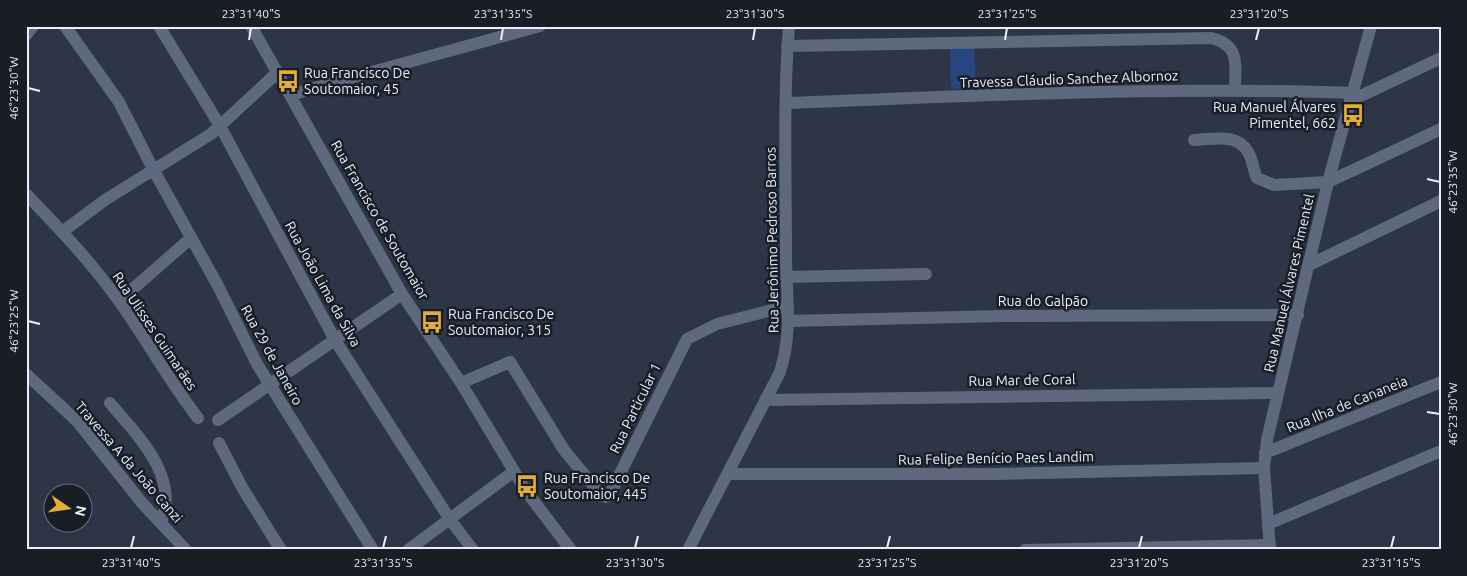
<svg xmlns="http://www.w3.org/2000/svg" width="1467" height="576" font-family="Ubuntu,sans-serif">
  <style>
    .green { fill: #284580 }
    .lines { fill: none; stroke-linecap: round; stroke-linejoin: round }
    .street { stroke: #5f697d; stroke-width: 12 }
    .secondary { stroke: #5f697d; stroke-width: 12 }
    .ticks { fill: none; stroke: #e9effb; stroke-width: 2 }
    .labels { text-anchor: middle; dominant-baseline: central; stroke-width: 5; stroke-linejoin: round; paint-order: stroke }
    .poi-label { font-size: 14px; fill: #e9effb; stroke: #191d25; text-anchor: start }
    .street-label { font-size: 14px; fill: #e9effb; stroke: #191d25 }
    .neatline { fill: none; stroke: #e9effb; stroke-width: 2 }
    .ticks-label { font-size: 12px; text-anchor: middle; fill: #e9effb }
  </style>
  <rect width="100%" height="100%" fill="#2c3647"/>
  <path class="green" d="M950,46H974L976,88L951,89Z"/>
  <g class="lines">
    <path class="street" d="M65,26L119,102L153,169L217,284L257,364L373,550
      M159,26L220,126L335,340L449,518L473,550
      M251,26L402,294L461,383L526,491L571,550
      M26,35L33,26
      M787,46L1211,38C1241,45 1235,65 1235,90
      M291,96L306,90L540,26
      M1350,101L1441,58
      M786,103C975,96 1164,86 1352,93
      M1194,140C1212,139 1238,133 1248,152C1253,160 1253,170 1257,178L1274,185L1328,182L1441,129
      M26,194C59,228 92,263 119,301C147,340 169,381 198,418
      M62,232L105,200L211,134L278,72
      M1309,265L1441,201
      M786,277L926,274
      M119,301L191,238
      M789,321L1002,316L1298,315
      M26,374L77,421L142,503L186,550
      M461,383L510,362L564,450L602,496L606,497L610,494L687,339L717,324L788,306
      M765,400L1278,393
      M110,403C137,435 180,476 161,522
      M218,420L402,294
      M219,443L243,489L281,550
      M1265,453L1441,382
      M728,474H994L1264,468
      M1268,524L1441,451
      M408,550L513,472
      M688,550L780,372C793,331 786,296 786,255C786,179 783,102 789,26
      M1025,550L1270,545"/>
    <path class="secondary" d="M1270,550L1264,468L1267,440L1328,182L1371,26"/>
  </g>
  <path class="ticks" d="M249,40L251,28M501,40L503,28M753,40L755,28M1005,40L1007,28M1256,40L1259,28M28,88L40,91M1427,179L1440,182M28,321L40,324M1427,412L1440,414M131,548L134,536M383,548L386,536M635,548L638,536M887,548L890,536M1139,548L1142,536M1391,548L1394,536"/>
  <defs>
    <symbol id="bus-bare" viewBox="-9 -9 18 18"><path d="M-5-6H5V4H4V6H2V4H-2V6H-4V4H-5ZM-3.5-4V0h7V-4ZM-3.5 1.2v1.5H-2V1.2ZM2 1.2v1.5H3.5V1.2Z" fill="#e4ae35" stroke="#191d25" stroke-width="2.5" paint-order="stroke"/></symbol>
  </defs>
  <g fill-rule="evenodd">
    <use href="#bus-bare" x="272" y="65" width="32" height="32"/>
    <use href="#bus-bare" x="1337" y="99" width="32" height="32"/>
    <use href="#bus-bare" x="416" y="306" width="32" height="32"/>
    <use href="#bus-bare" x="511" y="470" width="32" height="32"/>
  </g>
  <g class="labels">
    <g class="poi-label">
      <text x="304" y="73">Rua Francisco De<tspan x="304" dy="16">Soutomaior, 45</tspan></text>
      <text x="1336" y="107" text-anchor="end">Rua Manuel Álvares<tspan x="1336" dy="16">Pimentel, 662</tspan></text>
      <text x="448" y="314">Rua Francisco De<tspan x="448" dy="16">Soutomaior, 315</tspan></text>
      <text x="544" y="478">Rua Francisco De<tspan x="544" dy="16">Soutomaior, 445</tspan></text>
    </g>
    <g class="street-label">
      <text transform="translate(1069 79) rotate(-2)">Travessa Cláudio Sanchez Albornoz</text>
      <text transform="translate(380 220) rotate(60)">Rua Francisco de Soutomaior</text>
      <text transform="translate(772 240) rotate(-91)">Rua Jerônimo Pedroso Barros</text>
      <text transform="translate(1289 283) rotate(-77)">Rua Manuel Álvares Pimentel</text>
      <text transform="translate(323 284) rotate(61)">Rua João Lima da Silva</text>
      <text x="1043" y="301">Rua do Galpão</text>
      <text transform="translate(155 331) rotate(56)">Rua Ulisses Guimarães</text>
      <text transform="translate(272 355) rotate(61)">Rua 29 de Janeiro</text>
      <text transform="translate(1022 380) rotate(-1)">Rua Mar de Coral</text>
      <text transform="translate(1347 404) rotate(-22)">Rua Ilha de Cananeia</text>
      <text transform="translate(635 408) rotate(-64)">Rua Particular 1</text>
      <text transform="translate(996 458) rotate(-1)">Rua Felipe Benício Paes Landim</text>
      <text transform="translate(129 462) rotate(49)">Travessa A da João Canzi</text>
    </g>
  </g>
  <rect width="1467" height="576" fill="none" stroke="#191d25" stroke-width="55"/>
  <g transform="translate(68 508) rotate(103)"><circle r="24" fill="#191d25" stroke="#6c717b"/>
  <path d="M0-4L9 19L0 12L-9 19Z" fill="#e4ae35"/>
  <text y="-8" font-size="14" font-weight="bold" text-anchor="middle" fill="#e9effb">N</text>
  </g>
  <rect x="28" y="28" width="1412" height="520" class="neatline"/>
  <g class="ticks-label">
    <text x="251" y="18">23°31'40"S</text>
    <text x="503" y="18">23°31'35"S</text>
    <text x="755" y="18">23°31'30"S</text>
    <text x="1007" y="18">23°31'25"S</text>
    <text x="1259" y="18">23°31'20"S</text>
    <text transform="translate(14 88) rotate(-90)" y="4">46°23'30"W</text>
    <text transform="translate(1453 182) rotate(-90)" y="4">46°23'35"W</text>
    <text transform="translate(14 321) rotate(-90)" y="4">46°23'25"W</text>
    <text transform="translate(1453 414) rotate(-90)" y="4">46°23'30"W</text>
    <text x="131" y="567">23°31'40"S</text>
    <text x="383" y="567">23°31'35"S</text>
    <text x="635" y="567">23°31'30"S</text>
    <text x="887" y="567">23°31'25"S</text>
    <text x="1139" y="567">23°31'20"S</text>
    <text x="1391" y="567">23°31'15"S</text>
  </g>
</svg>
